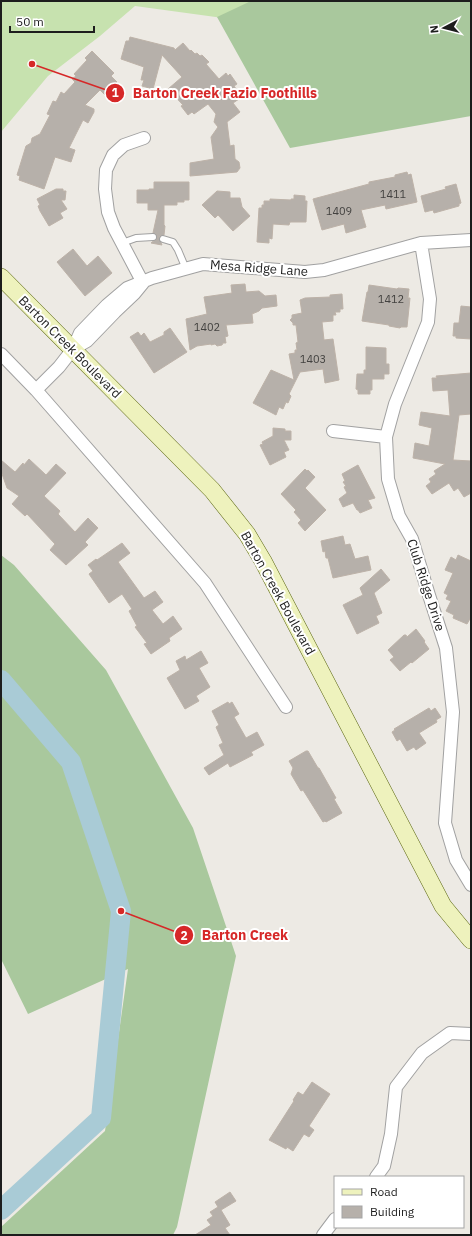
<svg xmlns="http://www.w3.org/2000/svg" width="472" height="1236" font-family="'IBM Plex Sans',sans-serif">
  <style>
    .grass { fill: #c7e2af }
    .forest { fill: #a9c89d }
    .lines { fill: none; stroke-linecap: round; stroke-linejoin: round }
    .river { stroke: #a9cbd6; stroke-width: 20 }
    .building { fill: #b6b0aa; stroke: #bdb2a8 }
    .lane-casing { stroke: #a1a1a1; stroke-width: 8 }
    .street-casing { stroke: #a1a1a1; stroke-width: 14 }
    .secondary-casing { stroke: #5b6711; stroke-width: 18 }
    .lane { stroke: #fff; stroke-width: 6 }
    .street { stroke: #fff; stroke-width: 12 }
    .secondary { stroke: #eef2bd; stroke-width: 17 }
    .labels { text-anchor: middle; dominant-baseline: central; stroke-width: 4; stroke-linejoin: round; paint-order: stroke }
    .number-label { font-size: 11px; fill: #434240 }
    .street-label { font-size: 13px; fill: #1d1d1d; stroke: #fff }
    .leader { fill: none; stroke: #d62828; stroke-width: 1.5 }
    .callout-dot { fill: #d62828; stroke: #fff; stroke-width: 1.5 }
    .mark-label { font-size: 12px; text-anchor: middle; font-weight: bold; fill: #fff }
    .callout-label { font-size: 14px; text-anchor: middle; font-weight: bold; fill: #d62828; stroke: #fff; stroke-width: 4; stroke-linejoin: round; paint-order: stroke }
  </style>
  <rect width="100%" height="100%" fill="#edeae4"/>
  <path class="grass" d="M1,1H471V52L135,6L100,36L48,76L1,132Z"/>
  <path class="forest" d="M251,1H471V116L290,148L217,17Z
    M1,555L14,565L106,670L193,828L236,956L177,1227L173,1235H1V1227L105,1131L128,969L28,1014L1,959Z"/>
  <g class="lines">
    <path class="river" d="M1,680L71,762L121,911L101,1118L1,1210"/>
  </g>
  <path class="building" d="M130,37L174,48L175,50L183,43L190,51L191,50L195,54L197,53L200,56L202,55L209,62L206,64L219,79L226,73L228,76L230,74L237,84L234,86L242,97L233,103L240,112L227,122L230,146L234,145L235,159L239,162L240,168L237,172L190,176V163L214,159L211,137L218,127L214,122L216,114L208,104L194,114L192,112L188,115L181,106L183,105L168,89L182,77L162,55L153,89L142,86L144,80H141L144,67L121,59L126,41H129Z
    M92,51L114,73L111,76L117,82L114,84L120,90L110,100L100,90L85,105L94,109V112L88,123L83,120L69,148L75,150L71,162L55,157L44,189L19,180L20,176L17,175L26,146L31,143L32,138L40,134L50,115L47,114L53,101L56,102L61,92L64,94L75,82L72,79L76,76L74,74L87,60L85,58Z
    M407,172L408,175L411,174L417,202L386,209L385,205L361,210L366,227L346,233L344,224L322,230L313,199L369,184V182L395,177V175Z
    M154,182H189V200H184V202H177V205H164V225L165,226L164,235L160,236L159,238L162,245L151,243L152,242L156,240L157,237L156,234L153,233L158,210H148V203H137V190H149V189H154Z
    M456,184L461,203L459,204V206L434,213L433,210L425,212L421,196L446,189L445,187Z
    M56,189H63V191H66L65,200H61L67,209L60,213L63,218L49,226L40,211L38,206L40,205L37,199Z
    M217,191L230,192V198H240L242,207L250,216L233,231L218,215L215,218L202,205Z
    M294,195L305,196V201H307L306,222H290L289,225L273,224L272,239L269,238V243L257,242L259,208H262V205H264V201H270V199L291,200V199H294Z
    M73,249L87,266L98,256L112,273L85,296L57,262Z
    M245,284L246,292L259,291L265,296L276,295L277,306L262,308L259,311L252,314L253,323L226,325L228,336L225,337L226,343H223L222,345L217,346L215,344L211,345V344L197,346L190,350L186,319L207,314L204,297L232,293L231,285Z
    M369,285L397,289L398,288L409,289L408,298H410L407,327H401L400,328L389,326V325L362,321L367,292H368Z
    M342,294L343,309H340V312H335L336,315H333V321L322,322L324,340L333,339L339,380L325,383L323,369L300,372L289,394L291,396L288,403L286,402L283,409L279,407L276,415L253,403L271,370L294,380L289,354L295,353V350H297L296,343L298,342L296,325H293V323L290,320L292,318V315L302,313L300,300L305,298L330,297V295Z
    M461,306L471,307V339L456,338V336H453L454,323H459Z
    M170,328L187,352L154,373L130,337L138,332L141,336L144,333L150,342L164,335V332Z
    M366,347L386,348V364H389V374H384V379H372V390H370V394H358V390L356,389L357,374H364V370H366Z
    M471,373V414L459,415L453,460L471,461V493L464,497L458,488L454,491L449,483L432,494L426,486L431,482L429,479L436,474L434,471L445,464L413,458L415,443L429,446L432,428L419,425L421,412L450,416L448,390L433,391L432,378H437L436,376Z
    M273,428L285,429V431H291V440H284L289,450L284,452L286,457L270,465L260,445L263,444L262,442L273,436Z
    M29,459L46,475L56,464L66,473L44,496L60,511L58,514L75,532L88,518L98,528L85,542L88,545L66,565L50,550L55,544L27,514L25,516L12,504L19,496L7,488L1,471V460L15,472L23,463L24,465Z
    M358,465L375,498L368,500L372,508L360,513L358,510H357L353,503L343,507L339,499L347,493L344,487L346,486L343,482L345,481L342,474Z
    M305,469L307,471L308,470L315,477L305,488L326,510L305,531L298,523L301,520L294,512L296,510L281,494Z
    M343,536L345,545L350,544L355,559L368,556L371,570L333,578L328,558H326L325,551L323,552L321,541Z
    M122,543L130,553L118,562L144,598L155,591L163,602L152,610L163,624L173,616L182,629L169,638L170,641L151,654L144,644L147,643L135,627L137,626L129,611L132,609L122,594L109,603L89,574L93,571L88,565L96,559L97,560Z
    M458,555L471,561V617L467,624L453,618L454,615L446,611L451,601L446,599L448,595L444,593L453,573L445,570L451,557L456,560Z
    M381,569L390,580L374,593L382,613L376,616L379,623L357,634L343,605L363,595L360,588Z
    M416,629L425,641L424,642L429,649L412,663L411,662L400,671L390,660L394,657L388,650L404,635H406L407,637Z
    M201,651L208,663L199,668L210,687L196,696L199,701L185,709L167,678L180,670L176,661L185,656L186,660Z
    M228,702L229,704L232,702L239,714L234,717L246,738L257,732L264,745L251,752L253,755L230,767L228,763L209,775L204,768L224,755L219,745L223,743L216,727L219,725L212,711Z
    M429,708L431,711L435,708L441,717L436,720L437,722L419,733L426,743L416,750L414,747L407,751L400,739L397,741L392,732L395,730L394,729Z
    M306,751H308L318,768H319L336,798L334,799L342,813L326,822L325,821L323,822L303,790L301,791L291,774L293,768L289,761Z
    M312,1082L330,1094L309,1126L314,1130L309,1137L304,1134L293,1151L287,1147L286,1149L269,1140L294,1101L293,1100L298,1092L303,1095Z
    M230,1192L236,1201L221,1210L230,1225L225,1228L230,1235H195L211,1225L207,1220L213,1216L210,1212L218,1207L215,1202Z"/>
  <g class="lines">
    <defs>
      <path id="lane" d="M163,239L173,242L178,250L186,269
        M122,243L136,238L153,237"/>
      <path id="street" d="M421,243L430,299L428,322L395,404L386,437L388,479L399,516L412,539L428,592L446,648L453,712L445,823L456,860L471,885
        M143,283L114,228L108,212L105,189L106,170L113,155L124,145L144,138
        M73,349L87,341L115,312L134,294L143,283
        M1,354L36,390L205,583L286,707
        M36,390L59,367L73,349L80,333L107,305L127,288L152,278L203,264L305,272L324,270L421,243L471,240
        M333,431L386,437
        M376,1177L384,1166L391,1134L396,1087L422,1053L450,1033L471,1034
        M323,1235L335,1219"/>
      <path id="secondary" d="M1,277L212,490L247,534L263,561L443,906L471,940"/>
    </defs>
    <use href="#lane" class="lane-casing"/>
    <use href="#street" class="street-casing"/>
    <use href="#secondary" class="secondary-casing"/>
    <use href="#lane" class="lane"/>
    <use href="#street" class="street"/>
    <use href="#secondary" class="secondary"/>
  </g>
  <g class="labels">
    <g class="number-label">
      <text x="393" y="194">1411</text>
      <text x="339" y="211">1409</text>
      <text x="391" y="299">1412</text>
      <text x="207" y="327">1402</text>
      <text x="313" y="359">1403</text>
    </g>
    <g class="street-label">
      <text transform="translate(259 268) rotate(4)">Mesa Ridge Lane</text>
      <text transform="translate(70 347) rotate(45)">Barton Creek Boulevard</text>
      <text transform="translate(426 585) rotate(72)">Club Ridge Drive</text>
      <text transform="translate(278 593) rotate(61)">Barton Creek Boulevard</text>
    </g>
  </g>
  <path class="leader" d="M32 64L115 93M121 911L184 935"/>
  <g class="callout-dot">
    <circle cx="32" cy="64" r="4"/>
    <circle cx="121" cy="911" r="4"/>
    <circle cx="115" cy="93" r="10"/>
    <circle cx="184" cy="935" r="10"/>
  </g>
  <g class="mark-label">
    <text x="115" y="97">1</text>
    <text x="184" y="940">2</text>
  </g>
  <g class="callout-label">
    <text x="225" y="98">Barton Creek Fazio Foothills</text>
    <text x="245" y="940">Barton Creek</text>
  </g>
  <rect width="472" height="1236" fill="none" stroke="#1d1d1d" stroke-width="4"/>
  <rect x="334" y="1176" width="130" height="52" fill="#ffffff" stroke="#a5a5a5"/>
  <rect x="342" y="1189" width="20" height="6" fill="#eef2bd" stroke="#a5a5a5"/>
  <text x="370" y="1196" font-size="12" fill="#1d1d1d">Road</text>
  <rect x="342" y="1206" width="20" height="12" fill="#b6b0aa" stroke="#a5a5a5"/>
  <text x="370" y="1216" font-size="12" fill="#1d1d1d">Building</text>
  <g transform="translate(444 28) rotate(263)" stroke="#ffffff" stroke-width="3" paint-order="stroke">
  <path d="M0-3L7 15L0 10L-7 15Z" fill="#1d1d1d"/>
  <text y="-6" font-size="11" font-weight="bold" text-anchor="middle" fill="#1d1d1d">N</text>
  </g>
  <path d="M10 26v6h84v-6" fill="none" stroke="#1d1d1d" stroke-width="2"/>
  <text x="16" y="26" font-size="12" fill="#1d1d1d" stroke="#ffffff" stroke-width="3" paint-order="stroke">50 m</text>
</svg>
